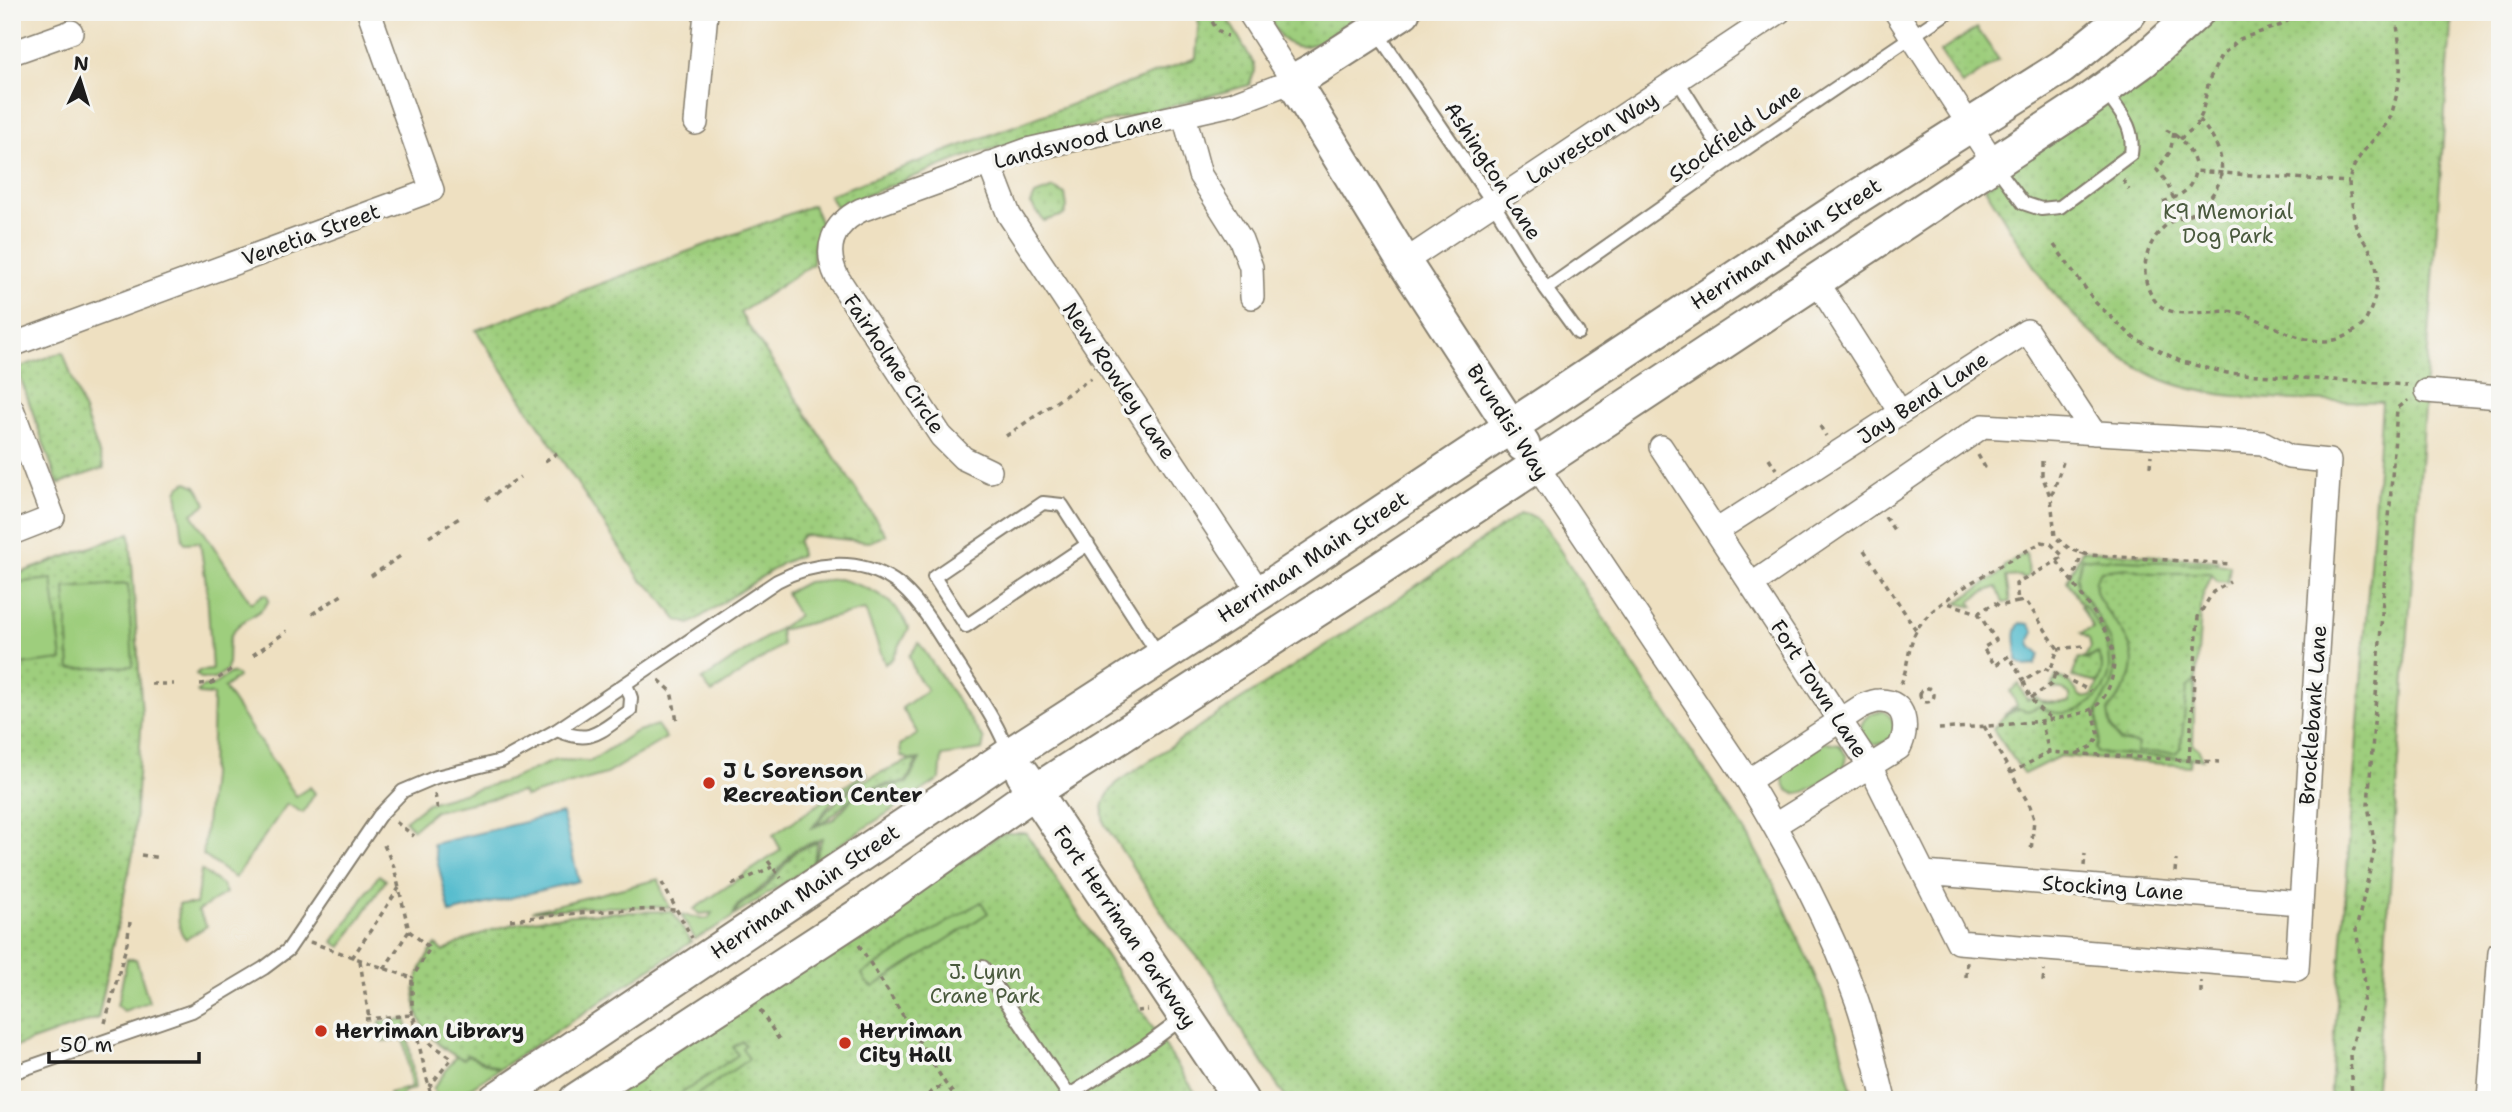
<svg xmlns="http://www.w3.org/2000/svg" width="2512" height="1112" font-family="'Shantell Sans',sans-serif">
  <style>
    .grass { fill: url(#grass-dots); stroke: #5d754c; stroke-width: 2 }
    .garden { fill: #9ece7d; stroke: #5d754c; stroke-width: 2 }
    .water { fill: #50bacc; stroke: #366b74; stroke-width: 2 }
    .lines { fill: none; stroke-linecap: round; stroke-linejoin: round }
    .lane-casing { stroke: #857e6e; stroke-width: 16 }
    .street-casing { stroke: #857e6e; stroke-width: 26 }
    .secondary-casing { stroke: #857e6e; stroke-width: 37 }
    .path { stroke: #857e6e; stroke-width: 3.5; stroke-dasharray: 5 5; stroke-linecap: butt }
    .lane { stroke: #fff; stroke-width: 12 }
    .street { stroke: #fff; stroke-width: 23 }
    .secondary { stroke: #fff; stroke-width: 33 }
    .poi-dot { fill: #c8321e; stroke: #f6f6f2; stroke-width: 2.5 }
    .labels { text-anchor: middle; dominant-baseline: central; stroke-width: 7; stroke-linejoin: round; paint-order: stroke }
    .street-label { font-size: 21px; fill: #1c1c1c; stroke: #f6f6f2 }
    .park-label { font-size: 21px; fill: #4a5a3e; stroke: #f6f6f2 }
    .poi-label { font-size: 21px; font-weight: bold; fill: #1c1c1c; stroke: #f6f6f2; text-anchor: start }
  </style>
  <defs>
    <pattern id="grass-dots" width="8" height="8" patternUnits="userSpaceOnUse" patternTransform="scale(1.75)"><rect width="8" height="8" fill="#9ece7d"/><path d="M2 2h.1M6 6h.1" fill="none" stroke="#88b06b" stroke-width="1.8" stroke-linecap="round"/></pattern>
  </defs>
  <rect width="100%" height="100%" fill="#f6f6f2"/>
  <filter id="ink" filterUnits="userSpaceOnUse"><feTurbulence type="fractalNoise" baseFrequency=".0143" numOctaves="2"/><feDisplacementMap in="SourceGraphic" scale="14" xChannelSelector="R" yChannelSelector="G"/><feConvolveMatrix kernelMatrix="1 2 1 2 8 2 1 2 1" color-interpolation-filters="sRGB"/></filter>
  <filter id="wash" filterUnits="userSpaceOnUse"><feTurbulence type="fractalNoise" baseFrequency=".00686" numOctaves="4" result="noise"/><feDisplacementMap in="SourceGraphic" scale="28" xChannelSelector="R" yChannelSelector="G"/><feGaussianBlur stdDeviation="1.57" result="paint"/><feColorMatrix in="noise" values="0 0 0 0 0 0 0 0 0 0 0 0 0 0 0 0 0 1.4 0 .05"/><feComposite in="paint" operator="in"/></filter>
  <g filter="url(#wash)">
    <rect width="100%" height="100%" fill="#eee0c1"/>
    <path class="grass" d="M1199,12H1224L1254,64L1255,71L1249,85L1180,104L972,154L836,207L829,195L1196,58Z
      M1266,12H1363C1343,25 1308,61 1284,40C1276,33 1271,21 1266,12Z
      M2218,12H2452L2375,1100H2330L2382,402C2318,400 2210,404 2154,376C2114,357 2080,325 2052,291C2027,260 2007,222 1985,188L2187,43Z
      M1977,28L1999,60L1962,85L1940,52Z
      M1053,188L1065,194L1067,207L1064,215L1044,221L1031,204L1035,195Z
      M813,205L822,227L819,238L814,242L813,264L740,313L886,535L869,542L803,535L798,541L801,555L783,563L690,624L677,620L655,591L641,580L476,330Z
      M63,352L104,468L58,484L17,368Z
      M1520,514H1528L1536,518L1553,539L1632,663L1744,829L1776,888L1822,992L1836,1031L1854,1100H1287L1240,1028L1212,974L1171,926L1104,823C1100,806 1106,795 1117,783L1206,722L1381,610Z
      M130,533L142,715L133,853L98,1018L12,1048V576Z
      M2082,550L2218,561L2202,598L2190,766L2060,756L2024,774L1993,729L2004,716L2037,700L2077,706L2097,694L2105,670L2102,648L2095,626L2067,581Z
      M2098,653L2103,669L2098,683L2072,677L2079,658L2087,660Z
      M908,761H917L906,782C889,784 865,786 851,798C836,811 835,817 815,825C844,789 865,778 908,761Z
      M1003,833H1026L1200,1100H599Z
      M818,842L812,865L735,915L738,907L767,886L796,851Z
      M672,911L691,942L499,1069L467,1055L464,1060C413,1038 399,988 436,945L443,952C510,911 597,913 672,911Z"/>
    <path class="garden" d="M187,482L196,486L206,502V504L192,514L251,603L264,594L267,595L269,600C262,616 239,618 231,635C226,646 230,658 227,670L214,679H202L196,674L199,671L212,670L207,590L200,542L185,543L183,540L177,491L180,486Z
      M2026,553L2029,575L2023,579L2021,576L2006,577L2010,602L2003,603L1997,587L1982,593L1970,602L1973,607L1957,603L2004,571V566Z
      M2082,558L2230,565L2228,582L2217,581L2211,573H2151L2128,568L2101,571C2100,574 2097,576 2096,580C2089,612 2152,636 2127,684C2122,694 2114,702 2108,711L2110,725L2119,741L2138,744L2136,752L2176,753L2181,747L2187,688L2195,681L2193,745L2198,748L2203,759L2098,753L2095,749C2104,735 2096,726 2098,712C2099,701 2110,693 2113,682C2123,646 2097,616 2078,587L2077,577Z
      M52,579L62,660L12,666V583Z
      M839,579C869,587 896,598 909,629L892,659L885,664L865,610L780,630L782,645L712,693L702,680L798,616L786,593L807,582Z
      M128,584L133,666L70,669L65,588Z
      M2084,604C2097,623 2110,641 2110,665C2111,698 2068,727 2040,706L2028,711L2017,708L2004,715L2017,705L2010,691L2019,684L2027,700L2035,697L2044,703L2070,702V695L2063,689L2052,688L2056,676C2060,678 2064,678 2068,681C2078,688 2076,702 2092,696C2099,683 2107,667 2098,653L2086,659L2084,658L2091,647L2089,639L2081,633L2093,628L2081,606Z
      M919,643L984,740L982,750L942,756L940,779L814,861L822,839L795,849L767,883L737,906L732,918L695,939L681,915L708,919L712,913L699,914L694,909L781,850L773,835L866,772L868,774L833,800L812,828L834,819L853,798L877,788L907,783L920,759L911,760L901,756L900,745L918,734L902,708L927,690L915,673L909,656Z
      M230,673L237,675L238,677L224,688L296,796L310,787L315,793L303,813L287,804L235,878L203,855L211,775L213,695L199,694L197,692L202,687L212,686Z
      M1883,711C1911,727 1880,762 1859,732C1863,717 1868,713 1883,711Z
      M657,725L666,738L606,774L525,797L522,792L435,811L413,829L405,821L428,803L509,780L556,760L591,761L635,732Z
      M1826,742L1839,744L1847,757L1844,767C1826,778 1787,815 1782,775L1790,765Z
      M201,870L222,885L226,893L198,911L207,926L186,939C177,931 178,915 179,904H196Z
      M379,875L386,880L341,947L333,942Z
      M659,879L663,895L670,907H584L532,911Z
      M981,902L988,913L873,987L866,982L862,974Z
      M127,959H136L149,1002L124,1011L117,1006Z
      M406,1019L415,1089L405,1091L397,1100H390L389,1093L411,1087L404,1039L382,1041L380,1022Z
      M742,1041L745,1045L742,1048L749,1059L689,1100H672L738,1055L733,1047Z
      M467,1055L499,1069L452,1100H439L433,1089L456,1056L464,1059Z"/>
    <path class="water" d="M2020,623L2029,624L2034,632L2030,640L2031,646L2040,655L2035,665L2025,666L2017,661C2018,647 2011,634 2020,623Z
      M562,813L579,881L450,913L433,844Z"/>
  </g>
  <g filter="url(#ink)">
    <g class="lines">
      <defs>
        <path id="lane" d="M1376,31L1493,203L1546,289L1578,333
          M1678,81L1728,161
          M1994,164L2023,203L2041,209L2060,207L2131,154C2135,126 2120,113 2105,91
          M1546,289L1728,161L1948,12
          M1088,544L966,626L934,577L1043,503L1062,505L1160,657
          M557,730C593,746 600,730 630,711L631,698L626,684
          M983,967L1072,1100
          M12,1073L192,1011L264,968L288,950L379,816L403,791L436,777L501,761L557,730L777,581C813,562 858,557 894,581C920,598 942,640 959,666C977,695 998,722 1009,755
          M1062,1100L1144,1047L1183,1018"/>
        <path id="street" d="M1896,12L1994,163
          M12,53L71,32
          M1184,115L1200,175L1241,240L1251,267L1252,297
          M696,123L706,12
          M989,163L1009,215L1260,593
          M1404,262L1779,12
          M1816,280L1900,412
          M12,345L432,190L369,12
          M2426,391L2500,397
          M12,409L53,517L12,533
          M1661,447L1870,766L1958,942L2297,969L2329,461L2289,457L2263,443L1983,426L1751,585
          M1536,465L1748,781C1790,851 1830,924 1857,1001C1868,1033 1876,1067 1884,1100
          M990,471L963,458L941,436L837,277C823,248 833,224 861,210L1027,150L1232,104L1293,81L1249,12
          M1716,531L2027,331L2094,433
          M1748,781L1862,706C1867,704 1874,701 1879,701C1907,700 1909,729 1899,748L1775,825
          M1924,873L2301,903
          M2489,1100L2500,952"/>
        <path id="secondary" d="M1403,12L1313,70L1293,81L1404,262L1523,445
          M1023,774L1241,1100
          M495,1100L1009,755L1260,593L1857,197L2062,67L2130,12
          M576,1100L867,910L1034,792L1371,575L2085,103L2143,61L2197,12"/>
      </defs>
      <use href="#lane" class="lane-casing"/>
      <use href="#street" class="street-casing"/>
      <use href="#secondary" class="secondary-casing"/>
      <path class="path" d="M1209,12C1212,23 1217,34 1228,36
        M2199,120C2229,153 2231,186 2193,213C2186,218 2176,218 2169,223C2144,241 2136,279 2157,303C2175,323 2219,305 2244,314C2278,326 2318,356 2353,332C2360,328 2364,325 2367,318C2377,297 2382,273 2371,252C2367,244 2360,237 2357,229C2354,221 2353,212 2352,203C2350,196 2348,184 2350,177C2356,154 2376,140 2388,121C2392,116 2393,108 2395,101C2404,68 2400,45 2395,12
        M2166,130C2180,136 2191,149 2195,164
        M2174,133L2170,152L2157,170L2166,181L2182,218
        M2180,139L2196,126L2202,114L2209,80L2221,56L2240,39L2281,25L2301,12
        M2123,180L2129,190
        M2163,202C2181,196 2192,190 2195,171L2349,182
        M2054,245L2096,303L2134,338L2182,362L2227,373L2407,385
        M1820,426L1826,436
        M1006,436L1091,378
        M1978,455L1986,469
        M1769,458L1776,469
        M545,461L557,453
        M2042,461V475L2050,496
        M2063,462L2051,498L2055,537L2070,549L2088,555L2231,564
        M2150,467L2151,455
        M486,500L520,477
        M1885,517L1894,530
        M429,537L461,517
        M1864,550L1916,630
        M371,576L402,555
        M2072,583L2082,553
        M2018,602L2026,601L2058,649L2050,671
        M1978,613L1996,640L1983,648L1995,665L2009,656L2024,681
        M312,614L345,593
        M2058,649L2083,646
        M253,655L287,631
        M659,680L671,691L677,721
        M151,684H174
        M200,684L212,683L233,668
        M1901,684C1908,667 1908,647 1916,631C1932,599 2010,561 2042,542L2051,544L2063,556L2057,561L2016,584L2018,602L1999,606L1995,603L1978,613L1945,602
        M1920 695a7 7 0 1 1 14 0a7 7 0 1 1-14 0Z
        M2031,698L2052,684L2055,673
        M2050,717C2036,709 2028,696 2024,681L2044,668L2091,691
        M2041,720L2049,752
        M1984,726L2030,806L2034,819L2031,851
        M1939,729C1967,727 2078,723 2096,706C2113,691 2118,662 2110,642C2101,618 2072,583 2057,561
        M2078,753L2093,746L2099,735L2092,708
        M2189,760L2198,617L2213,592L2230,582
        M2011,773L2049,752L2219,762
        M435,794L438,811
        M396,822L414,836
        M384,845L394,867L409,931L430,948L412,978
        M141,855L160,858
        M768,861L781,878
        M2084,866L2085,854
        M2175,872L2176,860
        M662,883L692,938
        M732,885L772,867
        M510,920C565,914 620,908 676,910
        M310,942L412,978V1015L432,1100
        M859,945L945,1083L958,1100
        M352,958L399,888
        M360,961L369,1018
        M384,969L409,931
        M1966,977L1967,961
        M2043,982L2044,970
        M2201,993V981
        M760,1010L780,1041
        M1137,1011L1148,1010
        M365,1019L412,1015L431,1044L452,1058L429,1087
        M105,1023L127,943L130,922
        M648,1089L654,1100
        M920,1100L945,1083
        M2352,1100L2350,1055L2366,989L2356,930L2375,848L2368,805L2397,409L2408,400"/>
      <use href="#lane" class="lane"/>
      <use href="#street" class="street"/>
      <use href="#secondary" class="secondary"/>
    </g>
  </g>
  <g class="poi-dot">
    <circle cx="709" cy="783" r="7"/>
    <circle cx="321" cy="1031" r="7"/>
    <circle cx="845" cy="1043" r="7"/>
  </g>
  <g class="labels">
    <g class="street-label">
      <text transform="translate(1735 133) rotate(-35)">Stockfield Lane</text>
      <text transform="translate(1592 138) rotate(-33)">Laureston Way</text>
      <text transform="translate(1078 141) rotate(-14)">Landswood Lane</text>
      <text transform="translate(1493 171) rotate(57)">Ashington Lane</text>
      <text transform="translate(311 235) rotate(-20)">Venetia Street</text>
      <text transform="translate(1786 244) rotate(-33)">Herriman Main Street</text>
      <text transform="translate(894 364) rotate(56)">Fairholme Circle</text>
      <text transform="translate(1119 381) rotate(56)">New Rowley Lane</text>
      <text transform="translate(1923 398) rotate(-33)">Jay Bend Lane</text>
      <text transform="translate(1508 422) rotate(57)">Brundisi Way</text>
      <text transform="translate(1313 557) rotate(-33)">Herriman Main Street</text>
      <text transform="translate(1819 689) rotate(57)">Fort Town Lane</text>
      <text transform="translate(2313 715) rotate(-86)">Brocklebank Lane</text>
      <text transform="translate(2113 888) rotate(4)">Stocking Lane</text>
      <text transform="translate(805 892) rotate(-34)">Herriman Main Street</text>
      <text transform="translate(1125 927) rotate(56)">Fort Herriman Parkway</text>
    </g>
    <g class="park-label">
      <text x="2228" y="212">K9 Memorial<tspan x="2228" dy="24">Dog Park</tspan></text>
      <text x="985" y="972">J. Lynn<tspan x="985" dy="24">Crane Park</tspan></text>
    </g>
    <g class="poi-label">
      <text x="723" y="771">J L Sorenson<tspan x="723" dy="24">Recreation Center</tspan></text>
      <text x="335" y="1031">Herriman Library</text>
      <text x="859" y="1031">Herriman<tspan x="859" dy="24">City Hall</tspan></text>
    </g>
  </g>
  <rect width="2512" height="1112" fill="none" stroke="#f6f6f2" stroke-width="42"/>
  <g transform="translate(80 80) rotate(4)" stroke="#f6f6f2" stroke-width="5" paint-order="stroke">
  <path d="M0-5L12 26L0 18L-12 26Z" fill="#1c1c1c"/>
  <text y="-10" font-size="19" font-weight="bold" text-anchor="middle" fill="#1c1c1c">N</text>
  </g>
  <path d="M49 1052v10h150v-10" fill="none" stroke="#1c1c1c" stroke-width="3.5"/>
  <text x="60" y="1052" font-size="21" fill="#1c1c1c" stroke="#f6f6f2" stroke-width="5" paint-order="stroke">50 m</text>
</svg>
